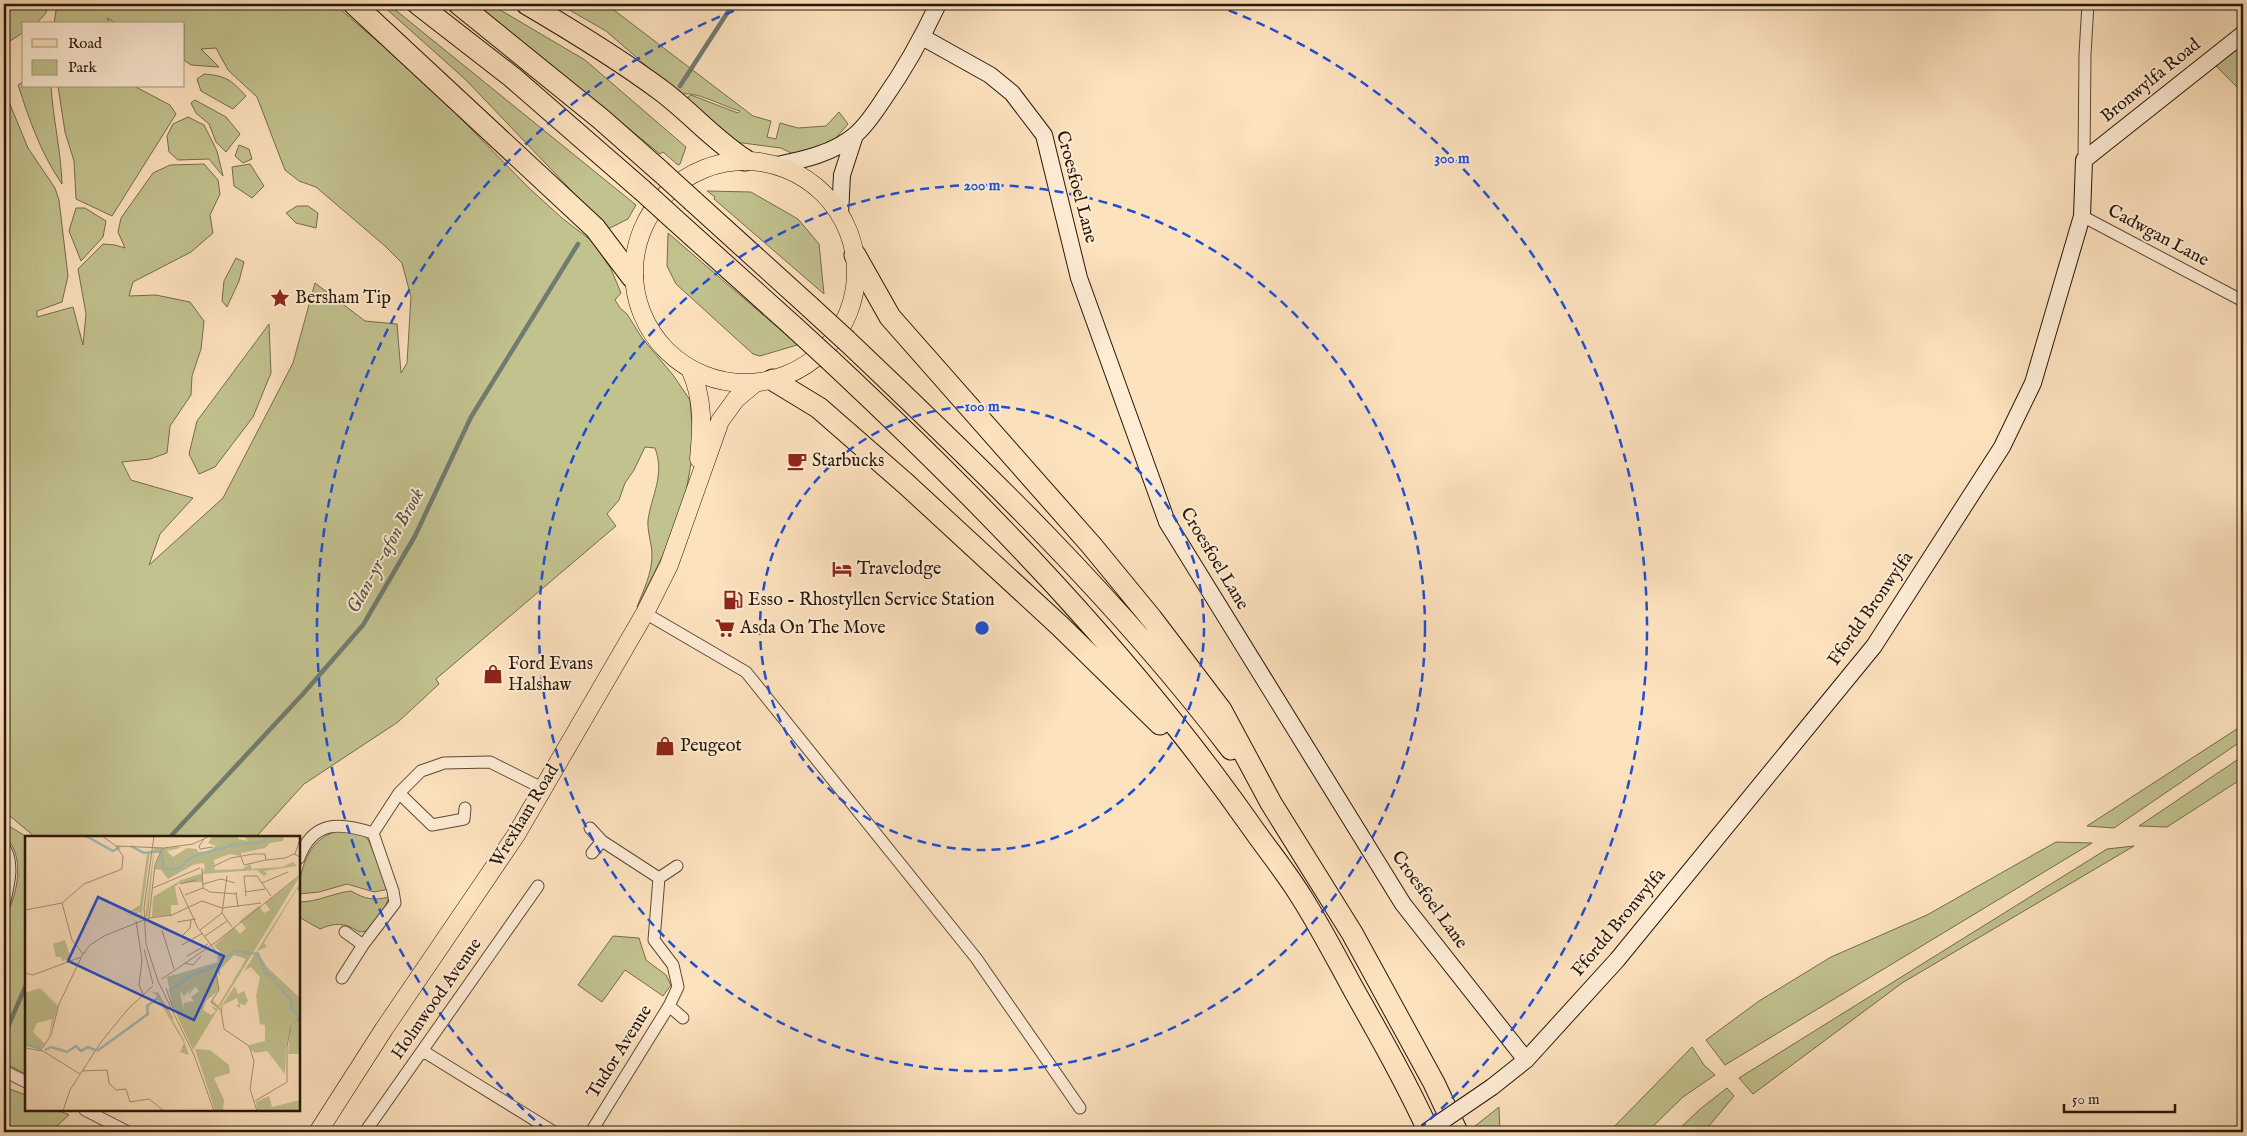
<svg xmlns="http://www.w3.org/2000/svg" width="2247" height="1136" font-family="'IM FELL English',serif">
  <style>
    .green { fill: #c2c28f; stroke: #746c4c }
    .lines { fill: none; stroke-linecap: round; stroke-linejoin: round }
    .stream { stroke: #707b71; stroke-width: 4.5 }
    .street-casing { stroke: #5c4a36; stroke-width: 13 }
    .secondary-casing { stroke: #271709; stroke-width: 18 }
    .primary-casing { stroke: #271709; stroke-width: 19 }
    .highway-casing { stroke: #271709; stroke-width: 23 }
    .street { stroke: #feecd5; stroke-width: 11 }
    .secondary { stroke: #feecd5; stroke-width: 16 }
    .primary { stroke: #fde2be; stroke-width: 18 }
    .highway { stroke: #fde2be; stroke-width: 21 }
    .secondary-bridge-casing { stroke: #271709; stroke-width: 18; stroke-linecap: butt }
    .highway-bridge-casing { stroke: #271709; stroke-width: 23; stroke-linecap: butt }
    .secondary-bridge { stroke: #feecd5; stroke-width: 16 }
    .highway-bridge { stroke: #fde2be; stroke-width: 21 }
    .ring { fill: none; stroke: #1d4ed8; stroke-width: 2.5; stroke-dasharray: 9 6 }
    .labels { text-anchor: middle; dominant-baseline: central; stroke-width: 4; stroke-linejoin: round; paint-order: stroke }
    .street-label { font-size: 18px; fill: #271709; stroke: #feecd5 }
    .poi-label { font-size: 18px; fill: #271709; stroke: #feecd5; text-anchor: start }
    .water-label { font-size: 19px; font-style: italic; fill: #525146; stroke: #feecd5 }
    .inset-river { fill: none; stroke: #a1bdb7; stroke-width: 2.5 }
    .inset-road { fill: none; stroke: #a79176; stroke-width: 1 }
    .view { fill: #1d4ed8; fill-opacity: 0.15; stroke: #1d4ed8; stroke-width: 2.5 }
    .inset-edge { fill: none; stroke: #271709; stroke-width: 2.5 }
    .centre { fill: #1d4ed8; stroke: #feecd5; stroke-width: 2.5 }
    .ring-label { font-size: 15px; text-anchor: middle; font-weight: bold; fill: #1d4ed8; stroke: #feecd5; stroke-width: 4; stroke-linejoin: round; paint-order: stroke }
  </style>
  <rect width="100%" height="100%" fill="#fde2be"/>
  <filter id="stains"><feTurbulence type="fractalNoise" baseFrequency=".004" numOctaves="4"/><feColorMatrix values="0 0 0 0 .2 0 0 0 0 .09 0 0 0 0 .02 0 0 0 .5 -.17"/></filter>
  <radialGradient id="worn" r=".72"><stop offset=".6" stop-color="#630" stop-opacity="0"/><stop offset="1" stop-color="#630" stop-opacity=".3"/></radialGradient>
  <path class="green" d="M4,4H47L46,13L36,24H24V32L4,45Z
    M57,4H334L425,82L529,188L562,218L592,241L611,269L621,293L615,300L620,308L627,314L642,338L673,375L690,400L694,446L685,498L673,535L637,607C643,591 652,574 652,555C652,544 647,531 648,520C652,494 665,475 655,448L645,447L634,470L625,483L619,500L607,514L616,526L436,679L439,684L398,722L304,784L256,837H35L4,811V95L9,102L28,148L55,188L59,200L68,276L62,302L37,311V317L73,307L83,345L86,314L78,269L103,244L115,245L125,248L118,232L121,218L153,173L170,165L204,164L218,180L220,194L210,215L213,233L191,252L133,282L129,296L156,295L190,302L204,321L201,349L192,376L191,395L170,426L167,453L150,459L122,462L131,480L193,498L160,534L149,565L223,498L293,363L315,283L365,321L397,324L401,373L407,363L411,297L402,263L385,246L316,187L299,181L285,170L257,97L228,70L216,48L201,49L219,67L191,65L184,60V24H117L107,18L110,24H54Z
    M381,4H388L636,205L628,219L608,229L466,80Z
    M476,4H490L585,60L686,147L680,164L678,165L663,152L660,154Z
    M559,4H606L753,116L771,121L767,137L776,139L780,123L798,128L826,126L839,112L848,124L829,146L795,155L781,148L735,142L685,99L691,95L738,113L740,111C724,107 693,89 680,95L606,31Z
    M2243,34V93L2210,60Z
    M204,74C227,76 231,80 246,96L233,109L201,91L197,79Z
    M24,81V86H51C53,119 61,151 62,184C40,152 30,121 18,85Z
    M58,86H134L170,105L176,114L112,216L76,199L74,161L65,132Z
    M195,100L226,117L240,134L226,152L216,142L209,124L196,113L191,103Z
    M188,117L204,125L217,151L223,176L209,159L178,160L169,152L167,136L173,124Z
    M239,145L249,149L252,159L243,163L235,156Z
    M250,164L264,186L252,198L234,186L232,167Z
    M707,191L751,192L798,219L819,244L824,294L714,199L715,197Z
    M297,206H308L318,213L316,228L296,223L286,213Z
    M76,208H85L106,221L103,237L81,261L69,231Z
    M668,233L791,339L797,345L760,356L753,354L676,284L667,266Z
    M236,258L244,262L239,281L227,307L222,301L224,281Z
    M269,324L271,373L253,417L215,467L199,474L189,454L197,421Z
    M2243,725V740L2114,828L2087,826Z
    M2243,756V778L2167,827L2139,826Z
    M4,823L27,837L26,1074L4,1063V916L6,917C18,890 26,858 4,834Z
    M340,831L363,834L369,841L389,889L374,892L347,884L319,892L299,894C299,867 311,835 340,831Z
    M2056,842L2092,843L1725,1065L1706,1040L1759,1001L1831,957L1927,915Z
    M2134,846L1902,983L1753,1094L1739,1078L2107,849Z
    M351,891C365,899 373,901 389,897C385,908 375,932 360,932C357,931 353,928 350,927C339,922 330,925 320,929L299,917V902C318,902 333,893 351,891Z
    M613,936L639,938L646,960L666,975L671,985L663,996L625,970L602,1002L578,985Z
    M1692,1047L1704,1065L1715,1075L1683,1097L1647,1132H1609Z
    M4,1087L26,1095V1110H58L69,1115L50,1132H4Z
    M1727,1088L1734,1096L1704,1132H1676L1699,1110Z
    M1499,1107L1500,1132H1471L1470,1130Z"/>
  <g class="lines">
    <path class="stream" d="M680,86L733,4
      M170,837L302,695L363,625L415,536L471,417L578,244
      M4,1036L26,985"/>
    <defs>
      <path id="street" d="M2084,160L2085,54L2088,4
        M2082,216L2243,301
        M645,613L746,672L976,958L1080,1108
        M399,793L432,825L464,819L465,808
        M590,828L602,841L659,878L654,940L673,965L678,987L669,1006
        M4,847C15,864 8,887 4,905
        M592,853L602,841
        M299,858C313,820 340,822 373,833
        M659,878L677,866
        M345,932L363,945
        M342,978L363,945L395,903L393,891L373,833L399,793L421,771L444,763L490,762L542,788
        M423,1051L554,1132
        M4,1071L26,1082
        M85,1110L128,1132
        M365,1132L538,886
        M591,1132L669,1006L683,1018"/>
      <path id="secondary" d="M922,37L990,75L1012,93L1044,135L1079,278L1167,522L1403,904L1526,1060
        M777,165C803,160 834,153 855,135C866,126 875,112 883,100C905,69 922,38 938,4
        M840,214L842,175L855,135
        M1492,1087L1526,1060L1617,960L1874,646L2002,447L2033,383L2082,216L2084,160L2243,34"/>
      <path id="primary" d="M634 272a111 111 0 1 1 222 0a111 111 0 1 1-222 0Z
        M690,369C704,399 702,427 699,459
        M318,1132L384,1029L516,835L645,613L669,565L720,421L736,399L755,383"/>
      <path id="highway" d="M354,4L595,228L632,277
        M418,4L512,77L642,190
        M459,4L601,119L660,171
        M527,4C573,31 619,59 662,91C691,113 714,140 745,160
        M693,201L810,307
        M675,220L793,326
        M855,255L890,317L1092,546L1152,619L1221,710L1271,803L1352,933L1434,1083L1457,1132
        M847,341C982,469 1118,600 1231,749
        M830,360C985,505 1134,658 1256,833C1271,854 1288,875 1302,898C1321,928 1338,961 1355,992C1381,1038 1407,1084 1429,1132
        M773,380L819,408L906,484L1060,626L1160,724"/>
    </defs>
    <use href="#street" class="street-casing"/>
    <use href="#secondary" class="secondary-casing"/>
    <use href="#primary" class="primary-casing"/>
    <use href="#highway" class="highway-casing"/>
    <use href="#street" class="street"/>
    <use href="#secondary" class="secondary"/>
    <use href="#primary" class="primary"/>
    <use href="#highway" class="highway"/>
    <defs>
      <path id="secondary-bridge" d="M1426,1132L1492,1087"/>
      <path id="highway-bridge" d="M660,171L693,201
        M642,190L675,220
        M810,307L847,341
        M793,326L830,360"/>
    </defs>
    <use href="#secondary-bridge" class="secondary-bridge-casing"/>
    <use href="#highway-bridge" class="highway-bridge-casing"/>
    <use href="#secondary-bridge" class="secondary-bridge"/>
    <use href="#highway-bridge" class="highway-bridge"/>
  </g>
  <g class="ring">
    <circle cx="982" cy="628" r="222"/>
    <circle cx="982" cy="628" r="443"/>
    <path d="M546 1130A665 665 0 0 1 749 5M1215 5A665 665 0 0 1 1418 1130"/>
  </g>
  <defs>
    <symbol id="sight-bare" viewBox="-9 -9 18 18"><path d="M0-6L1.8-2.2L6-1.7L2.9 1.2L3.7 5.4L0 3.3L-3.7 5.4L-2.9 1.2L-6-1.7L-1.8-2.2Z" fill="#8f2418" stroke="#feecd5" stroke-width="2.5" paint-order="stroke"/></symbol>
    <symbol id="cafe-bare" viewBox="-9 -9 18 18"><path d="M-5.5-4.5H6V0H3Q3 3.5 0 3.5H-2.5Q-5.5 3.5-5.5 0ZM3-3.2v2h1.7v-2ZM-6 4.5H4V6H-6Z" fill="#8f2418" stroke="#feecd5" stroke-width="2.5" paint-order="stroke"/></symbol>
    <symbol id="hotel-bare" viewBox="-9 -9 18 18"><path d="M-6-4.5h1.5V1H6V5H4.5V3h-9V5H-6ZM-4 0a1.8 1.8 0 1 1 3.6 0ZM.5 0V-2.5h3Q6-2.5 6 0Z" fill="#8f2418" stroke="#feecd5" stroke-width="2.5" paint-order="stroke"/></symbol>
    <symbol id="fuel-bare" viewBox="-9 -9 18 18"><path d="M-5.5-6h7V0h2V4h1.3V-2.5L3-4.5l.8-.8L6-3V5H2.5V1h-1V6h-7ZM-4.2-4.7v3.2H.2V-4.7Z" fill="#8f2418" stroke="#feecd5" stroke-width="2.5" paint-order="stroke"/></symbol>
    <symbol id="supermarket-bare" viewBox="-9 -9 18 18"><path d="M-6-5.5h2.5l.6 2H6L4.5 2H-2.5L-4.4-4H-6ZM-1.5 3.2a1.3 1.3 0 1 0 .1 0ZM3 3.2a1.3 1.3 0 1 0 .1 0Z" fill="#8f2418" stroke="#feecd5" stroke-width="2.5" paint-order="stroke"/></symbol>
    <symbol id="shop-bare" viewBox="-9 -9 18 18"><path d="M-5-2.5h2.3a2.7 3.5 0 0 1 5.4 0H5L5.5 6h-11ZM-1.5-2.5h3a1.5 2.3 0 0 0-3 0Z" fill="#8f2418" stroke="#feecd5" stroke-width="2.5" paint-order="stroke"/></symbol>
  </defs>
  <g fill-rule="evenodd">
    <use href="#sight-bare" x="266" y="284" width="28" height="28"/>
    <use href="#cafe-bare" x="783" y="447" width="28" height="28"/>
    <use href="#hotel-bare" x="828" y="555" width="28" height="28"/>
    <use href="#fuel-bare" x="719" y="586" width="28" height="28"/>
    <use href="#supermarket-bare" x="711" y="614" width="28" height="28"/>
    <use href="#shop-bare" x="479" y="660" width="28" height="28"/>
    <use href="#shop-bare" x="651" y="732" width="28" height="28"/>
  </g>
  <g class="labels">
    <g class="street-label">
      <text transform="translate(2151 81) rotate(-39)">Bronwylfa Road</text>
      <text transform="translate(1076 187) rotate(75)">Croesfoel Lane</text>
      <text transform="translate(2158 236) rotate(28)">Cadwgan Lane</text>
      <text transform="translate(1214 559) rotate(59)">Croesfoel Lane</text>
      <text transform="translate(1871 609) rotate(-55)">Ffordd Bronwylfa</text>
      <text transform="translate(525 816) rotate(-59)">Wrexham Road</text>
      <text transform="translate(1429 900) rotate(54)">Croesfoel Lane</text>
      <text transform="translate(1619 923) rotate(-50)">Ffordd Bronwylfa</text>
      <text transform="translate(437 999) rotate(-55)">Holmwood Avenue</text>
      <text transform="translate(620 1052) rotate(-58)">Tudor Avenue</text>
    </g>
    <g class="poi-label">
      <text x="295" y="298">Bersham Tip</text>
      <text x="812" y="461">Starbucks</text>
      <text x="857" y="569">Travelodge</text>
      <text x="748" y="600">Esso - Rhostyllen Service Station</text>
      <text x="740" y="628">Asda On The Move</text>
      <text x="508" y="664">Ford Evans<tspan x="508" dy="21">Halshaw</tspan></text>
      <text x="680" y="746">Peugeot</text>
    </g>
    <g class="water-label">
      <text transform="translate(386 551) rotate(-61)">Glan-yr-afon Brook</text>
    </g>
  </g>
  <g transform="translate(25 836)">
    <rect width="275" height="275" fill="#fde2be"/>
    <path d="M187,0H213V3L222,5L220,0H259L258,5L245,7L240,12L216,17V20L205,18L189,24L190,34L217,33L225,28L227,33L257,31L268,26L272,30L239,35L242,38L239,40L232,34L178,38L177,46L154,47L150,51L153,69H146V81L144,79L127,81L128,61L156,44L178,37L180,31L178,27L168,29L143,43L136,34L129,33L135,17L129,16L123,80L120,82L129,12L155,11V12L142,15L148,21L162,12L172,13L173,16L184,15L191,10L183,7ZM125,15L116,82L115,76L101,81L115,74L101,78L115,69L122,18ZM275,40L194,172L187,167L188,164L193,170L221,123L209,119L195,134V140L191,134L194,154L181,165L178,174L186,179L191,175L186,170L193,173L168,214L147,169L142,141L193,126L192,120L197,118L189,110L209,91L215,98L221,92L215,85L234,70L239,77L245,74L240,67ZM175,149L171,151L174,155L166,161L169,165L159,167L158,173L155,155L159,160L165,154L163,159L170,152L166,153ZM275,47V57L272,53L239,107L242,111L232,115L242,131L275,162V180L266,190L261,211L260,238L242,215L230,217L226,214L224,209L240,205V189L235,188L231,160L235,141L226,131L219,135ZM40,104L46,123L37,125L36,121H31L28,108ZM210,150L213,158L219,155L223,165L220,169L215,168V172L210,169H214L212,162L198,169L197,176L195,173L197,169ZM15,152L33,170L23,204L27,183L12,187L8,196L20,208L15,213L0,210V157ZM125,155L132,157L158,202L164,219L155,216L159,207L130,158ZM275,181V218H263L265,193ZM170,213L185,214L204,229L205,237L189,242L199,264L198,275H190ZM244,260L247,271L275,264V275H232L231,266Z" fill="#c2c28f" fill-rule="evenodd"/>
    <path class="inset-river" d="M61,0L88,15L95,11M106,10L119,17L136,15L139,32L147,34L155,32L163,23L175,18L212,8L235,7L242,0M144,155L165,140L193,129L209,115L233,118L240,137L245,139L267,166L266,173L272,177L275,187M0,208L16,213M20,214L26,211L42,216L51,210L56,215L63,211L70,214M72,215L123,178L122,170L133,162"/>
    <path class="inset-road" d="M129,0L119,72L121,108L133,145L169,219L189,275M179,3L174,10L175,13L188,11M91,10L138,12M270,18L275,3M241,24L260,22L269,18L275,21M189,30L206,22L228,18H240L241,24L219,29L216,21M177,32L178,52M202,40L197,77L207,91M237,47L263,36M155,48L171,44M178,48L196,43L210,47M154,51L173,92L198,125L191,136L194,154L186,166L196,174L199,193L224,210L229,225L225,253L232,275M128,52L175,32M178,52L185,56L212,58M211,56L213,71M220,56L240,53M160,59L178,52M221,60L219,40H232L246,60M177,65L197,72L236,67M37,67L47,104L58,118M0,74L37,67L59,48L97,33L98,20L91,10L77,0M124,82L147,79L177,65M111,85L117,124L114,149L118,158M152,86L171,83M137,94L149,133M175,94L197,77M180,100L202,85M156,101L165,92L166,84M157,109L178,97M119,113L128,148M162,120L183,108M160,127L168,129L176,120M0,137L8,139L56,121L65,109L81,99L124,82L130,29L135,17L139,12L168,8L185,0M137,143L191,106L275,39M141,152L148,172M132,156L148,183M0,212L18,215L55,238M16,214L26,199L34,168L56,122M57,235L82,234L84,247L91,254L101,253L105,266L124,263L139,275M230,265L262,246V210L266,190L275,181M38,275L45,254L76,206L103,173L128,150"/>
    <path class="view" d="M73,61L199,120L169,184L43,125Z"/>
    <rect width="275" height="275" class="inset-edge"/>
  </g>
  <circle cx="982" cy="628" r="8" class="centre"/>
  <g class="ring-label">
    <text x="1452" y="163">300 m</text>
    <text x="982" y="190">200 m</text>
    <text x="982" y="411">100 m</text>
  </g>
  <rect width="2247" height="1136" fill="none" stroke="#fde2be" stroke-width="20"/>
  <rect x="5" y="5" width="2237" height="1126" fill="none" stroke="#271709" stroke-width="2.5"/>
  <rect x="10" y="10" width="2227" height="1116" fill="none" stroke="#271709"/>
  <rect x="22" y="22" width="162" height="65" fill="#feecd5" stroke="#a89783"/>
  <rect x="32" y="39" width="25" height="8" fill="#fde2be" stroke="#a89783"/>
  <text x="68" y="48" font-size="15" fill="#271709">Road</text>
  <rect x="32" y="60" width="25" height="15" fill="#c2c28f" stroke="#a89783"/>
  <text x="68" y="72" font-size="15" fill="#271709">Park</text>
  <path d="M2064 1104v8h111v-8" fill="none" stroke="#271709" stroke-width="2.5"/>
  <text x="2072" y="1104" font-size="15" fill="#271709" stroke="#feecd5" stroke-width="4" paint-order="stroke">50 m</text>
  <rect width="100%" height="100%" filter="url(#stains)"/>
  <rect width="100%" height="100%" fill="url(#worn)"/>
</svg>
